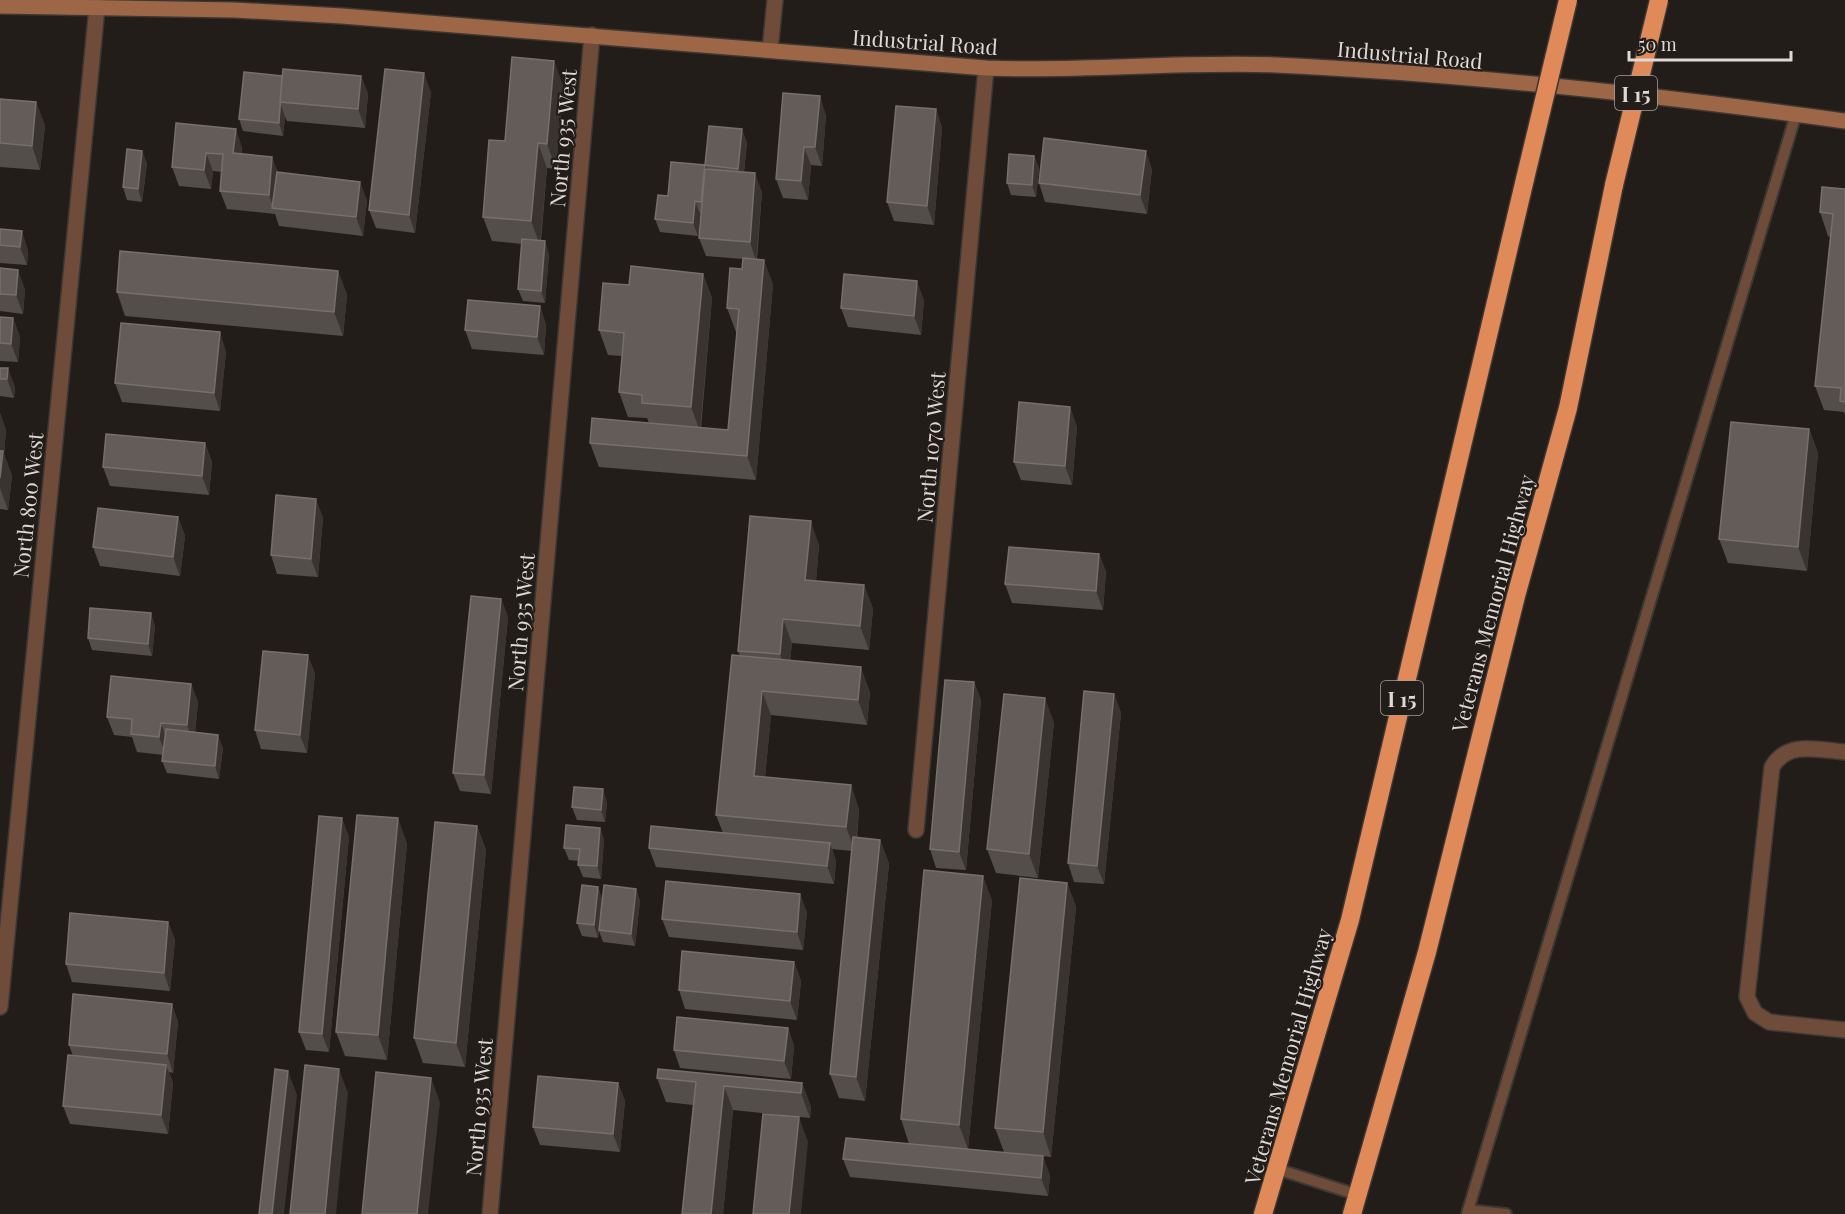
<svg xmlns="http://www.w3.org/2000/svg" width="1845" height="1214" font-family="'Playfair Display',serif">
  <style>
    .lines { fill: none; stroke-linecap: round; stroke-linejoin: round }
    .lane-casing { stroke: #3d3734; stroke-width: 14 }
    .street-casing { stroke: #3d3734; stroke-width: 18 }
    .secondary-casing { stroke: #3d3734; stroke-width: 18 }
    .highway-casing { stroke: #3d3734; stroke-width: 21 }
    .lane { stroke: #6f4c3a; stroke-width: 10 }
    .street { stroke: #6f4c3a; stroke-width: 15 }
    .secondary { stroke: #9d6647; stroke-width: 15 }
    .highway { stroke: #e08a59; stroke-width: 18 }
    .highway-bridge-casing { stroke: #3d3734; stroke-width: 21; stroke-linecap: butt }
    .highway-bridge { stroke: #e08a59; stroke-width: 18 }
    .wall { fill: #544e4a }
    .shaded-wall { fill: #3a3430 }
    .building { fill: #635c59; stroke: #76706d; stroke-width: 1.5 }
    .labels { text-anchor: middle; dominant-baseline: central; stroke-width: 4.5; stroke-linejoin: round; paint-order: stroke }
    .shield { fill: #231d19; stroke: #a6a19e; stroke-width: 1.5 }
    .shield-label { font-size: 20px; font-weight: bold; fill: #ded9d7 }
    .street-label { font-size: 21px; fill: #ded9d7; stroke: #231d19 }
  </style>
  <rect width="100%" height="100%" fill="#231d19"/>
  <g class="lines">
    <defs>
      <path id="lane" d="M1277,1169L1358,1195
        M1468,1210L1506,1214
        M1467,1214L1796,114"/>
      <path id="street" d="M770,50L775,0
        M1845,752C1818,750 1788,740 1772,767L1747,997L1755,1013L1769,1022L1845,1030
        M916,830L986,68
        M0,1007L97,7
        M490,1214L592,35"/>
      <path id="secondary" d="M0,6L234,10L342,16L986,68C1083,72 1180,61 1276,65C1466,74 1657,95 1845,121"/>
      <path id="highway" d="M1263,1214L1350,920L1525,179
        M1352,1214L1427,952L1516,596L1568,408L1614,185"/>
    </defs>
    <use href="#lane" class="lane-casing"/>
    <use href="#street" class="street-casing"/>
    <use href="#secondary" class="secondary-casing"/>
    <use href="#highway" class="highway-casing"/>
    <use href="#lane" class="lane"/>
    <use href="#street" class="street"/>
    <use href="#secondary" class="secondary"/>
    <use href="#highway" class="highway"/>
    <defs>
      <path id="highway-bridge" d="M1525,179L1568,0
        M1614,185L1659,0"/>
    </defs>
    <use href="#highway-bridge" class="highway-bridge-casing"/>
    <use href="#highway-bridge" class="highway-bridge"/>
  </g>
  <path class="wall" d="M282,76H361L368,94L365,128L287,121L285,117L283,136L243,131L239,119Z
    M563,85L556,169L547,168L541,241L549,254L545,303L523,301L518,289L522,244L492,241L483,217L505,141Z
    M431,92L415,233L376,228L369,210Z
    M0,99L36,102L45,126L40,170L0,167Z
    M936,109L942,128L934,225L894,221L887,202Z
    M826,115L822,166L811,165L808,200L783,198L776,179Z
    M176,123L242,147V154L278,172L367,200L363,236L279,226L275,214L227,209L220,191L222,172L213,171L211,189L179,186L172,167Z
    M747,142L744,172L762,192L757,259L773,284L756,480L599,467L590,443L649,423L647,418L628,417L619,392L622,356L608,355L599,330L629,285L703,274L712,298L701,428L728,430L737,332H736L727,308L742,269L743,259L706,256L699,238L701,213H700L698,236L660,232L655,219L668,196L707,169L705,165Z
    M142,151L147,164L142,202L127,200L123,187Z
    M1034,156L1039,168L1036,197L1011,195L1007,183Z
    M1152,169L1147,214L1045,202L1039,183Z
    M1845,189V415L1844,412L1824,410L1815,386L1830,237L1828,236L1820,212Z
    M0,229L28,250L27,265L0,263Z
    M0,268L25,289L23,314L0,311Z
    M338,271L347,295L343,336L125,316L117,292Z
    M924,300L921,335L848,327L841,308Z
    M540,306L546,325L544,355L472,349L465,330Z
    M0,317L13,318L20,337L18,362L0,361Z
    M226,351L220,411L122,402L115,383Z
    M0,368L15,387L14,398L0,396Z
    M0,413L6,430L4,454L12,476L8,510L0,509Z
    M1077,426L1072,485L1021,480L1014,462Z
    M1809,429L1818,453L1807,571L1728,563L1719,539Z
    M205,443L212,462L209,495L110,486L103,467Z
    M178,517L185,536L180,576L100,566L93,547Z
    M323,517L318,577L277,574L271,555Z
    M819,545L816,581L864,585L873,609L869,650L792,643L790,661L870,692L867,725L771,715L765,777L851,785L859,810L857,838L880,840L889,864L865,1101L839,1098L830,1074L852,851L832,849L836,861L834,884L656,867L649,848L723,833L716,815L740,656L738,651Z
    M1099,554L1106,572L1103,610L1012,603L1005,584Z
    M501,599L508,617L491,794L460,791L453,773Z
    M155,626L152,656L92,650L88,638Z
    M315,673L307,753L261,749L255,730Z
    M974,682L981,700L966,870L936,868L930,849Z
    M191,684L198,702L195,733L223,748L219,779L167,773L162,761L163,755L137,752L132,737L114,735L107,717Z
    M1114,694L1121,713L1104,884L1074,882L1068,863Z
    M1054,722L1038,878L996,873L987,849Z
    M607,802L605,822L577,820L572,807Z
    M477,826L486,850L465,1067L423,1063L414,1038Z
    M600,828L604,840L601,879L583,877L578,865L579,861L569,860L564,848Z
    M349,836L329,1052L306,1050L299,1032Z
    M407,843L387,1060L345,1056L336,1032Z
    M1067,883L1076,907L1051,1157L1004,1152L995,1128Z
    M598,887L602,899L636,889L640,901L635,946L603,942L599,931L598,938L582,936L577,923Z
    M992,900L968,1149L1050,1175L1048,1196L850,1177L843,1159L909,1144L901,1119Z
    M807,912L803,950L669,937L662,919Z
    M168,922L175,940L170,991L72,982L66,964Z
    M794,962L801,981L797,1020L685,1009L679,990Z
    M172,1004L178,1022L173,1073L169,1072L173,1083L168,1134L70,1124L63,1106L73,1056L69,1045Z
    M788,1028L794,1046L791,1079L680,1068L674,1050Z
    M657,1078L802,1083L811,1107L810,1118L733,1110L723,1214H682L693,1105L666,1102Z
    M618,1083L625,1101L620,1152L540,1145L533,1127Z"/>
  <path class="shaded-wall" d="M554,61L563,85L556,169L547,144Z
    M424,73L431,92L415,233L409,215Z
    M361,76L368,94L365,128L358,109Z
    M820,96L826,115L822,166L815,147Z
    M36,102L45,126L40,170L32,146Z
    M281,105L285,117L283,136L279,123Z
    M936,109L942,128L934,225L927,206Z
    M236,129L242,147L240,172L233,153Z
    M742,129L747,142L743,181L738,169Z
    M538,143L547,168L540,245L531,221Z
    M804,147L811,165L808,200L801,181Z
    M142,151L147,164L142,202L138,189Z
    M1146,151L1152,169L1147,214L1140,195Z
    M206,153L213,171L211,189L204,170Z
    M1034,156L1039,168L1036,197L1032,185Z
    M272,157L279,175L274,208L269,195Z
    M755,173L762,192L756,261L750,242Z
    M360,182L367,200L363,236L356,217Z
    M695,201L700,213L698,236L693,223Z
    M22,231L28,250L27,265L20,247Z
    M545,241L549,254L545,303L541,291Z
    M764,260L773,284L756,480L747,456Z
    M18,270L25,289L23,314L16,295Z
    M338,271L347,295L343,336L334,312Z
    M703,274L712,298L700,431L691,407Z
    M917,281L924,300L921,335L914,316Z
    M540,306L546,325L544,355L537,337Z
    M13,318L20,337L18,362L11,344Z
    M220,332L226,351L220,411L214,393Z
    M8,368L15,387L14,398L7,379Z
    M1070,407L1077,426L1072,485L1065,466Z
    M0,413L6,430L4,454L12,476L8,510L0,488Z
    M1809,429L1818,453L1807,571L1798,547Z
    M205,443L212,462L209,495L202,476Z
    M316,499L323,517L318,577L311,559Z
    M178,517L185,536L180,576L173,557Z
    M811,521L819,545L814,604L805,580Z
    M1099,554L1106,572L1103,610L1096,591Z
    M864,585L873,609L869,650L860,626Z
    M501,599L508,617L491,794L484,775Z
    M151,613L155,626L152,656L148,644Z
    M783,619L792,643L788,678L780,654Z
    M308,655L315,673L307,753L300,735Z
    M861,667L870,692L867,725L858,700Z
    M974,682L981,700L966,870L959,852Z
    M191,684L198,702L194,744L187,725Z
    M762,691L771,715L763,800L754,776Z
    M1114,694L1121,713L1104,884L1097,866Z
    M1045,698L1054,722L1038,878L1029,854Z
    M161,723L167,741L166,755L159,737Z
    M218,735L223,748L219,779L215,766Z
    M851,785L859,810L855,851L846,827Z
    M603,789L607,802L605,822L601,810Z
    M342,818L349,836L329,1052L322,1034Z
    M398,818L407,843L387,1060L378,1035Z
    M477,826L486,850L465,1067L456,1043Z
    M600,828L604,840L601,879L597,866Z
    M880,840L889,864L865,1101L856,1077Z
    M830,843L836,861L834,884L827,866Z
    M983,876L992,900L968,1149L959,1125Z
    M1067,883L1076,907L1051,1157L1043,1132Z
    M598,887L602,900L598,938L594,925Z
    M636,889L640,901L635,946L631,934Z
    M800,894L807,912L803,950L797,932Z
    M168,922L175,940L170,991L164,973Z
    M794,962L801,981L797,1020L790,1001Z
    M172,1004L178,1022L173,1073L167,1054Z
    M788,1028L794,1046L791,1079L784,1061Z
    M166,1065L173,1083L168,1134L161,1115Z
    M339,1069L348,1093L336,1214H325Z
    M288,1071L297,1095L284,1214H272Z
    M431,1078L440,1102L428,1214H417Z
    M618,1083L625,1101L620,1152L613,1134Z
    M802,1083L811,1107L810,1118L801,1093Z
    M724,1086L733,1110L723,1214H711Z
    M799,1117L808,1142L801,1214H789Z
    M1043,1156L1050,1175L1048,1196L1041,1178Z"/>
  <path class="building" d="M512,57L554,61L547,144L538,143L531,221L483,217L489,140L505,141Z
    M283,69L361,76L358,109L280,102Z
    M385,69L424,73L409,215L369,210Z
    M244,72L282,76L279,123L239,119Z
    M783,93L820,96L815,147H804L801,181L776,179Z
    M0,99L36,102L32,146L0,143Z
    M896,106L936,109L927,206L887,202Z
    M176,123L236,129L233,153L272,157L269,195L220,191L223,154L206,153L204,170L172,167Z
    M709,126L742,129L738,169L705,165Z
    M1044,138L1146,151L1140,195L1039,183Z
    M127,149L142,151L138,189L123,187Z
    M1009,154L1034,156L1032,185L1007,183Z
    M671,162L705,165L701,202L695,201L693,223L655,219L658,195L668,196Z
    M705,169L755,173L750,242L699,238Z
    M277,172L360,182L356,217L272,208Z
    M1822,187L1845,189V402L1840,401L1841,388L1815,386L1833,214L1820,212Z
    M0,229L22,231L20,247L0,245Z
    M522,239L545,241L541,291L518,289Z
    M120,251L338,271L334,312L117,292Z
    M743,258L764,260L747,456L590,443L592,418L728,430L739,309L727,308L730,268L742,269Z
    M631,266L703,274L691,407L642,403V395L619,392L624,333L599,330L603,283L629,285Z
    M0,268L18,270L16,295L0,294Z
    M844,274L917,281L914,316L841,308Z
    M468,300L540,306L537,337L465,330Z
    M0,317L13,318L11,344L0,343Z
    M121,323L220,332L214,393L115,383Z
    M0,368H8L7,379H0Z
    M1019,402L1070,407L1065,466L1014,462Z
    M1731,422L1809,429L1798,547L1719,539Z
    M106,434L205,443L202,476L103,467Z
    M0,451H3L0,478Z
    M276,495L316,499L311,559L271,555Z
    M98,508L178,517L173,557L93,547Z
    M750,516L811,521L805,580L864,585L860,626L783,619L780,654L738,651Z
    M1009,547L1099,554L1096,591L1005,584Z
    M471,596L501,599L484,775L453,773Z
    M90,608L151,613L148,644L88,638Z
    M263,651L308,655L300,735L255,730Z
    M732,655L861,667L858,700L762,691L754,776L851,785L846,827L716,815Z
    M111,676L191,684L187,725L161,723L159,737L131,734L132,719L107,717Z
    M945,680L974,682L959,852L930,849Z
    M1084,691L1114,694L1097,866L1068,863Z
    M1004,694L1045,698L1029,854L987,849Z
    M166,729L218,735L215,766L162,761Z
    M574,787L603,789L601,810L572,807Z
    M357,815L398,818L378,1035L336,1032Z
    M319,816L342,818L322,1034L299,1032Z
    M435,822L477,826L456,1043L414,1038Z
    M566,825L600,828L597,866L578,865L580,849L564,848Z
    M651,826L830,843L827,866L649,848Z
    M853,837L880,840L856,1077L830,1074Z
    M924,870L983,876L959,1125L901,1119Z
    M1020,878L1067,883L1043,1132L995,1128Z
    M666,881L800,894L797,932L662,919Z
    M582,885L598,887L594,925L577,923Z
    M604,885L636,889L631,934L599,930Z
    M70,913L168,922L164,973L66,964Z
    M682,951L794,962L790,1001L679,990Z
    M73,994L172,1004L167,1054L69,1045Z
    M677,1017L788,1028L784,1061L674,1050Z
    M68,1055L166,1065L161,1115L63,1106Z
    M305,1065L339,1069L325,1214H290Z
    M275,1069L288,1071L272,1214H259Z
    M658,1069L802,1083L801,1093L724,1086L711,1214H682L696,1082L657,1078Z
    M376,1072L431,1078L417,1214H362Z
    M538,1076L618,1083L613,1134L533,1127Z
    M763,1114L799,1117L789,1214H753Z
    M846,1138L1043,1156L1041,1178L843,1159Z"/>
  <g class="labels">
    <g class="shield">
      <rect x="1615" y="76" width="42" height="34" rx="4.5"/>
      <rect x="1381" y="681" width="42" height="34" rx="4.5"/>
    </g>
    <g class="shield-label">
      <text x="1636" y="93">I 15</text>
      <text x="1402" y="698">I 15</text>
    </g>
    <g class="street-label">
      <text transform="translate(925 41) rotate(4)">Industrial Road</text>
      <text transform="translate(1410 54) rotate(5)">Industrial Road</text>
      <text transform="translate(562 138) rotate(-85)">North 935 West</text>
      <text transform="translate(930 447) rotate(-85)">North 1070 West</text>
      <text transform="translate(27 505) rotate(-84)">North 800 West</text>
      <text transform="translate(1492 603) rotate(-75)">Veterans Memorial Highway</text>
      <text transform="translate(520 622) rotate(-85)">North 935 West</text>
      <text transform="translate(1287 1056) rotate(-74)">Veterans Memorial Highway</text>
      <text transform="translate(478 1107) rotate(-85)">North 935 West</text>
    </g>
  </g>
  <path d="M1629 51v9h162v-9" fill="none" stroke="#ded9d7" stroke-width="3"/>
  <text x="1638" y="51" font-size="18" fill="#ded9d7" stroke="#231d19" stroke-width="4.5" paint-order="stroke">50 m</text>
</svg>
